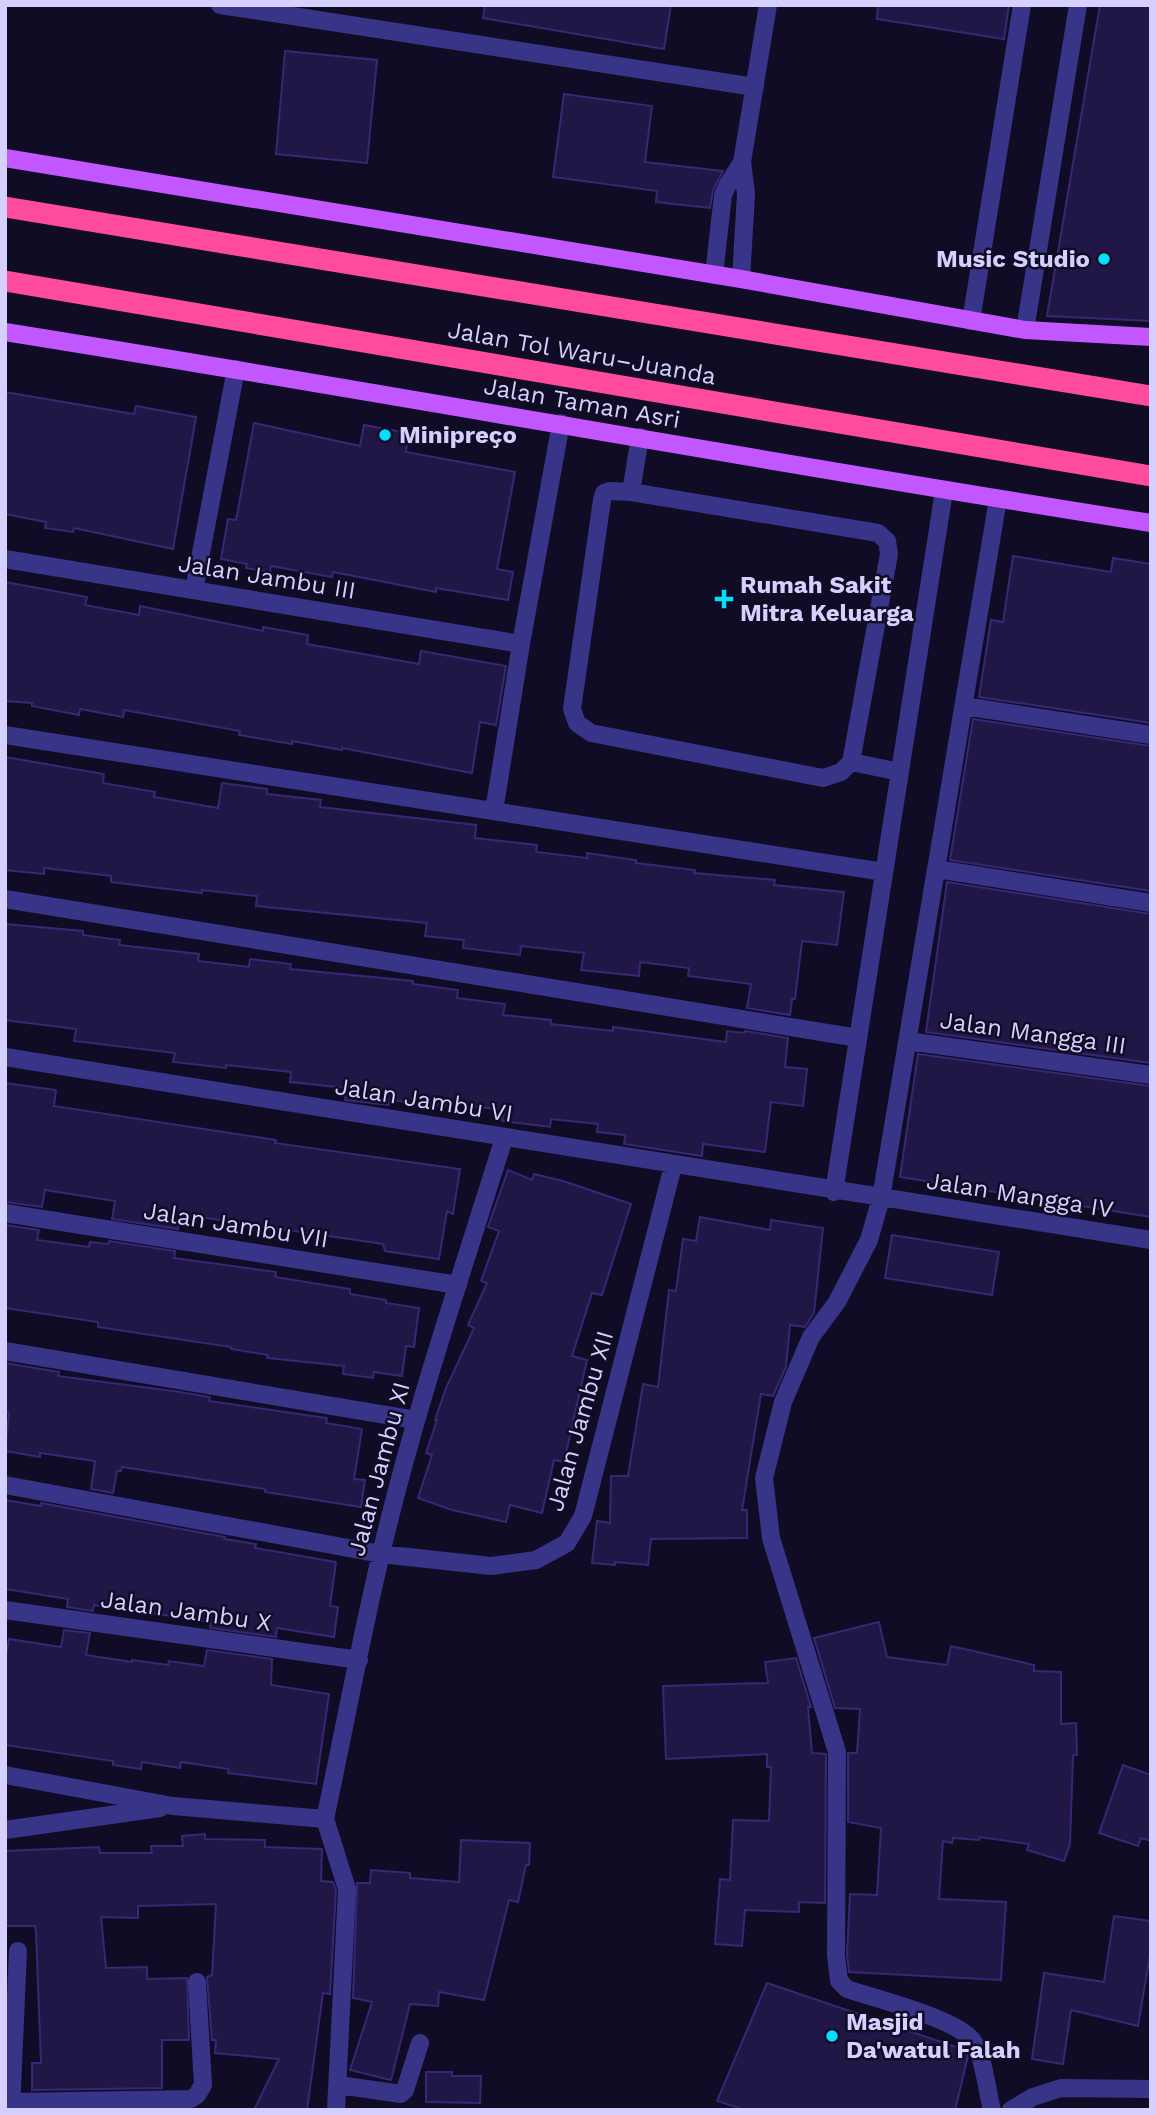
<svg xmlns="http://www.w3.org/2000/svg" width="1156" height="2115" font-family="'Work Sans',sans-serif">
  <style>
    .building { fill: #211747; stroke: #372775; stroke-width: 2 }
    .lines { fill: none; stroke-linecap: round; stroke-linejoin: round }
    .minor { stroke: #383487; stroke-width: 18 }
    .major { stroke: #c257ff; stroke-width: 18 }
    .highway { stroke: #ff4b9f; stroke-width: 21 }
    .poi-dot { fill: #00dffb; stroke: #110c25; stroke-width: 2.5 }
    .labels { text-anchor: middle; dominant-baseline: central; stroke-width: 5; stroke-linejoin: round; paint-order: stroke }
    .poi-label { font-size: 24px; font-weight: bold; fill: #d6d0ff; stroke: #110c25; text-anchor: start }
    .street-label { font-size: 24px; fill: #d6d0ff; stroke: #110c25 }
  </style>
  <rect width="100%" height="100%" fill="#110c25"/>
  <path class="building" d="M485,5H671L664,49L483,18Z
    M878,5H1009L1004,39L877,19Z
    M1100,5H1151V321L1047,316Z
    M285,51L377,60L367,163L276,154Z
    M564,94L652,106L645,162L723,171L713,190L710,208L656,202L657,191L553,177Z
    M5,392L134,414L136,406L196,417L173,549L74,528L73,532L45,528L46,522L5,514Z
    M254,423L360,446L364,425L408,433L406,452L515,472L497,569L513,572L508,600L436,588V592L333,572L332,577L271,566L270,572L246,568L247,564L221,559L228,519L236,520Z
    M1013,556L1111,572L1113,558L1151,564V723L979,697L991,620L1003,622Z
    M5,582L87,597L85,605L139,615L140,606L263,631V627L308,635L307,644L419,664L421,651L506,666L496,725L480,722L472,773L342,748V750L292,741V744L239,735L240,731L124,710L123,717L80,709L79,715L32,706V703L5,701Z
    M973,719L1151,746V891L950,860Z
    M5,757L104,774L103,783L155,792L154,797L218,808L222,783L267,789V794L321,800L320,807L476,825L475,838L537,845L536,852L587,858V853L614,857L636,860V863L695,870L694,873L775,880L774,885L844,892L837,945L802,941L795,999H792L790,1015L747,1008L751,984L688,976L689,968L640,962L639,976L581,970L584,953L521,946L520,955L463,948L464,940L425,936L427,923L256,906L257,896L202,890V893L111,882V876L44,868V874L5,870Z
    M947,882L1151,914V1063L926,1032Z
    M5,924L83,931V935L120,940L119,945L199,954L198,961L249,967L250,959L291,964L290,969L413,981V984L458,990L457,998L505,1004L503,1015L551,1020V1024L613,1031V1027L726,1042L727,1031L744,1033L745,1031L788,1038L785,1067L807,1069L803,1106L771,1102L765,1152L703,1144L702,1156L624,1144L625,1135L597,1132L598,1124L551,1119L550,1127L502,1121L504,1110L446,1103L445,1106L390,1100L389,1105L345,1100L346,1088L290,1082L291,1072L226,1065V1068L173,1062L175,1053L74,1041L76,1029L5,1020Z
    M918,1054L1151,1086V1217L900,1177Z
    M5,1083L56,1090L54,1106L276,1140L275,1143L460,1169L453,1214L447,1211L439,1259L385,1251L383,1244L180,1214L178,1229L112,1219L115,1201L45,1190L42,1207L5,1202Z
    M508,1170L532,1180L534,1174L563,1181L631,1204L602,1295L592,1293L572,1356L587,1360L564,1462L554,1460L542,1513L510,1505L506,1522L452,1510L418,1498L432,1455L426,1453L437,1420H435L446,1388L474,1328L468,1325L487,1283L481,1281L499,1231L488,1227Z
    M700,1217L770,1230L771,1220L823,1228L814,1313L805,1327L790,1325L786,1367L773,1396L761,1394L742,1510H747V1538L651,1539L648,1565L615,1562V1565L592,1563L597,1521L610,1523L611,1476H628L643,1384L658,1387L669,1290L676,1291L683,1239L696,1241Z
    M5,1225L39,1230L37,1240L89,1247L90,1242L108,1244L109,1241L175,1251L174,1258L276,1272L275,1277L350,1289V1294L386,1300V1303L419,1308L414,1347L406,1346L402,1376L374,1372L373,1378L343,1374L344,1366L267,1358L268,1355L231,1349V1347L118,1330L98,1327V1322L5,1308Z
    M892,1235L999,1252L992,1295L885,1278Z
    M5,1363L59,1372L58,1376L180,1392L210,1397L209,1401L327,1418L326,1423L362,1429L354,1479L365,1480L361,1507L265,1492V1489L122,1467L121,1471H117L113,1493L91,1489L95,1461L40,1453V1457L5,1451L9,1413L5,1412Z
    M5,1500L41,1506V1503L225,1537L224,1539L256,1544L255,1548L336,1562L330,1606L338,1607L334,1637L277,1628L276,1637L210,1628L211,1622L131,1610L94,1605L93,1611L67,1607L68,1599L5,1589Z
    M879,1622L887,1657L947,1665L951,1646L1034,1665V1671L1061,1672V1724L1076,1723L1077,1755H1073L1070,1844L1064,1861L1027,1850L1029,1844L980,1837L979,1840L953,1838L952,1843L943,1841L939,1899L1006,1902L1001,1980L849,1972L847,1954L850,1894L877,1895L881,1828L848,1822V1753H857L860,1709L835,1708L814,1638Z
    M64,1630L90,1633L86,1655L132,1662V1660L168,1665L169,1661L204,1666L207,1650L272,1659L271,1685L329,1694L316,1784L228,1773L229,1769L181,1762L180,1768L142,1762L141,1769L113,1765V1761L5,1745V1661L9,1639L61,1647Z
    M796,1658L811,1707H808L812,1753L826,1754L825,1903L799,1902V1912L745,1910L742,1946L715,1944L720,1879L730,1880L733,1820L769,1821L771,1767H767V1754L666,1759L663,1686L768,1683L765,1662Z
    M1123,1765L1151,1775V1841L1141,1838L1138,1846L1099,1833Z
    M205,1834V1839L265,1840V1847L322,1849L321,1881L333,1882L336,1890L330,1994L323,1993L307,2110H254L279,2059L215,2053L216,2040H212L207,1977L212,1975L216,1904L138,1906V1918L101,1917L106,1968L147,1967V1979L187,1978L189,2040H162V2088L32,2090V2063H41L36,1932L35,1926H5V1851L99,1847L100,1853H152L151,1846H183L182,1836Z
    M461,1840L530,1843L529,1865H526L518,1902L509,1900L484,2000L439,1992L438,2006L410,2004L391,2080L350,2070L372,2002L353,1998L357,1883H370L371,1870L410,1873V1878L459,1882Z
    M1114,1916L1151,1921V1949L1138,2026L1071,2010L1063,2064L1032,2059L1044,1973L1104,1982Z
    M767,1983L965,2050L968,2056L955,2110H745L717,2101Z
    M426,2072H452V2076H481L480,2103L426,2102Z"/>
  <g class="lines">
    <path class="minor" d="M220,5L755,87
      M714,275L723,195L727,186L742,162
      M741,279L746,194L742,162L768,5
      M971,321L1022,5
      M1025,330L1078,5
      M609,491L631,492L878,533L887,541L889,554L851,762L841,772L823,778L591,733L577,723L572,709L602,500L604,493Z
      M631,492L640,437
      M5,559L521,644
      M194,590L236,369
      M964,706L1151,735
      M5,735L884,872
      M851,762L900,772
      M494,811L521,644L561,423
      M937,869L1151,903
      M5,899L858,1038
      M908,1041L1151,1075
      M5,1057L1151,1240
      M834,1192L944,491
      M5,1213L458,1285
      M5,1351L416,1420
      M5,1485L381,1554L491,1566L536,1560L567,1543L583,1516L673,1166
      M5,1610L359,1660
      M5,1775L173,1806L325,1819
      M325,1819C344,1731 360,1642 381,1554C414,1413 461,1276 504,1138
      M325,1819L347,1889L336,2110
      M5,1830L160,1808
      M339,2085L401,2094L405,2090L420,2043
      M11,2102L191,2099L197,2095L203,2085L197,1982
      M11,2110L18,1951
      M992,2110C987,2091 984,2057 973,2041C956,2018 876,1999 847,1989L839,1981L836,1955L837,1752L771,1538L764,1478L783,1402L811,1337L837,1302L869,1240L881,1198L998,499
      M1011,2110L1033,2097L1061,2088L1151,2089"/>
    <path class="major" d="M5,158L741,279L1025,330L1151,337
      M5,332C388,393 768,463 1151,523"/>
    <path class="highway" d="M5,207L1151,396
      M5,281L1151,476"/>
  </g>
  <g class="poi-dot">
    <circle cx="1104" cy="259" r="7"/>
    <circle cx="385" cy="435" r="7"/>
    <path d="M720.5 588.5h7v7h7v7h-7v7h-7v-7h-7v-7h7z"/>
    <circle cx="832" cy="2036" r="7"/>
  </g>
  <g class="labels">
    <g class="poi-label">
      <text x="1090" y="259" text-anchor="end">Music Studio</text>
      <text x="399" y="435">Minipreço</text>
      <text x="740" y="585">Rumah Sakit<tspan x="740" dy="28">Mitra Keluarga</tspan></text>
      <text x="846" y="2022">Masjid<tspan x="846" dy="28">Da'watul Falah</tspan></text>
    </g>
    <g class="street-label">
      <text transform="translate(582 353) rotate(10)">Jalan Tol Waru–Juanda</text>
      <text transform="translate(582 403) rotate(10)">Jalan Taman Asri</text>
      <text transform="translate(267 577) rotate(9)">Jalan Jambu III</text>
      <text transform="translate(1033 1033) rotate(8)">Jalan Mangga III</text>
      <text transform="translate(424 1100) rotate(9)">Jalan Jambu VI</text>
      <text transform="translate(1020 1195) rotate(9)">Jalan Mangga IV</text>
      <text transform="translate(236 1225) rotate(9)">Jalan Jambu VII</text>
      <text transform="translate(580 1421) rotate(-74)">Jalan Jambu XII</text>
      <text transform="translate(379 1469) rotate(-75)">Jalan Jambu XI</text>
      <text transform="translate(186 1611) rotate(8)">Jalan Jambu X</text>
    </g>
  </g>
  <rect width="1156" height="2115" fill="none" stroke="#d6d0ff" stroke-width="14"/>
</svg>
